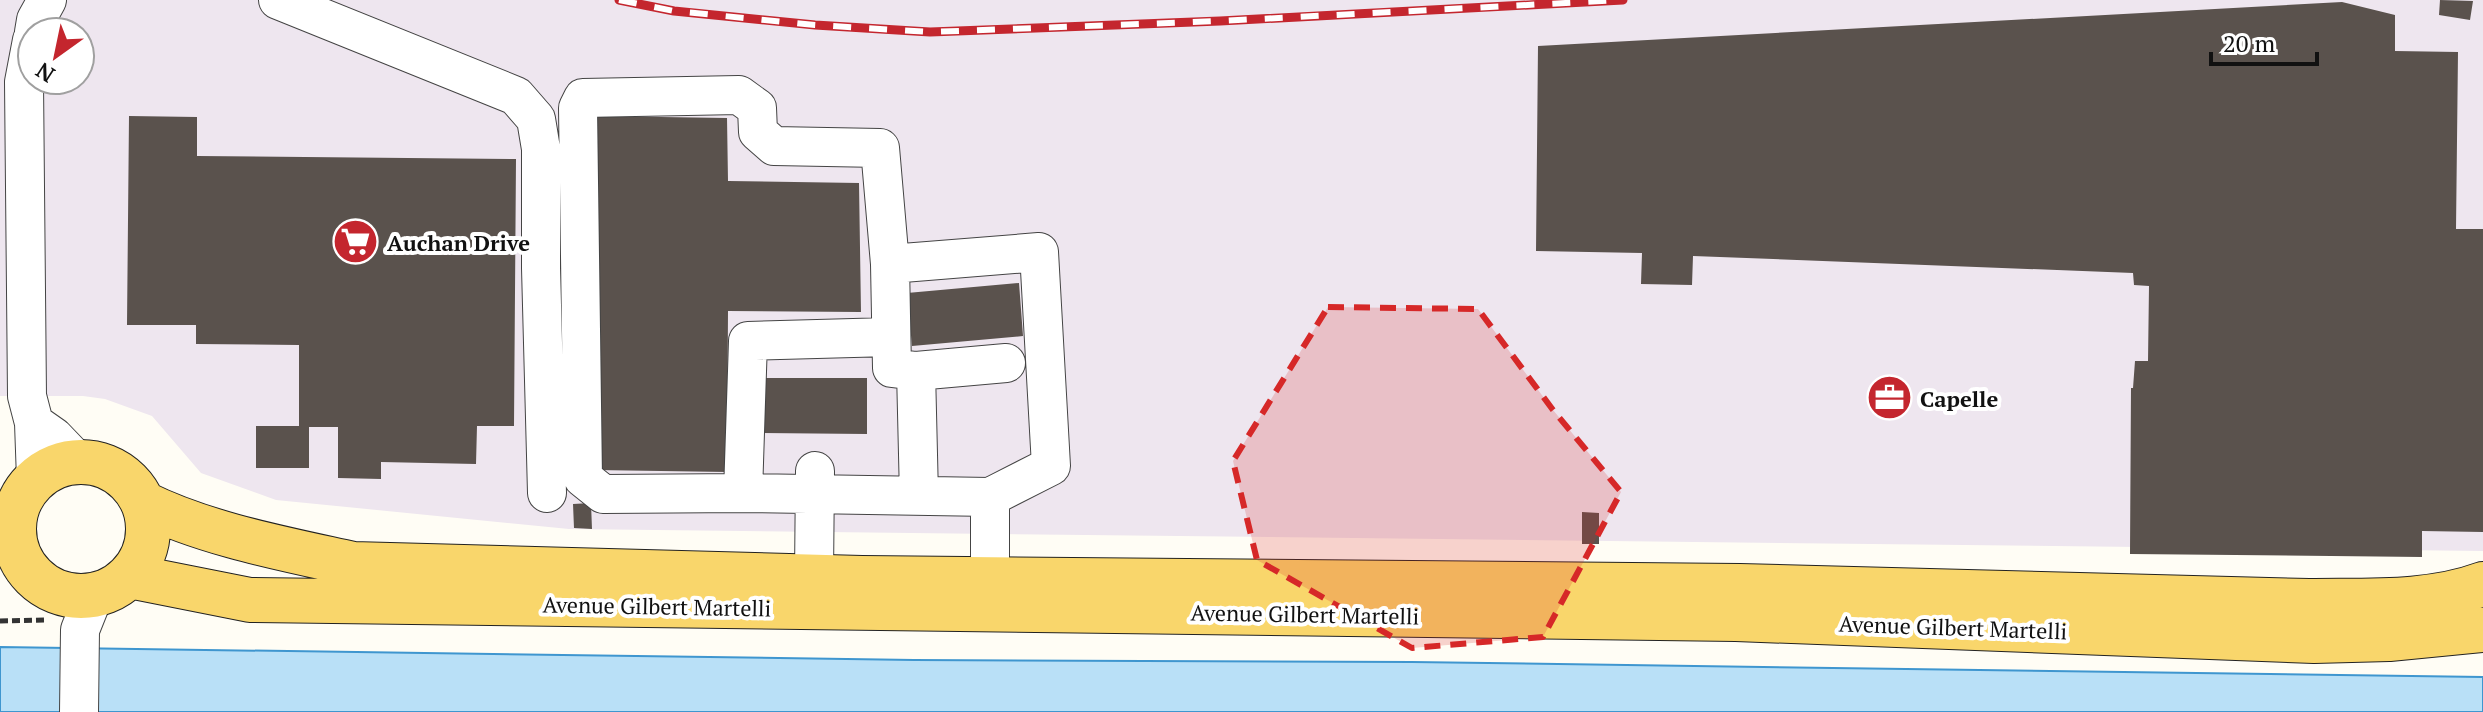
<svg xmlns="http://www.w3.org/2000/svg" width="2483" height="712" font-family="'PT Serif',serif">
  <style>
    .industrial { fill: #eee6ef; fill-rule: evenodd }
    .water { fill: #b9e0f7; stroke: #3f96cf; stroke-width: 2 }
    .building { fill: #5a524d }
    .lines { fill: none; stroke-linecap: round; stroke-linejoin: round }
    .minor-casing { stroke: #444; stroke-width: 40 }
    .major-casing { stroke: #222; stroke-width: 46 }
    .path { stroke: #333; stroke-width: 5; stroke-dasharray: 8 4; stroke-linecap: butt }
    .minor { stroke: #fff; stroke-width: 38 }
    .major { stroke: #f9d66b; stroke-width: 44 }
    .rail-casing { stroke: #c4262e; stroke-width: 9 }
    .rail { stroke: #fff; stroke-width: 6; stroke-dasharray: 18; stroke-linecap: butt }
    .marked { fill: #d62828; fill-opacity: 0.2; stroke: #d62828; stroke-width: 6; stroke-dasharray: 16 10; stroke-linejoin: round }
    .labels { text-anchor: middle; dominant-baseline: central; stroke-width: 8; stroke-linejoin: round; paint-order: stroke }
    .poi-label { font-size: 22px; font-weight: bold; fill: #111; stroke: #fff; text-anchor: start }
    .street-label { font-size: 22px; fill: #111; stroke: #fff }
  </style>
  <rect width="100%" height="100%" fill="#fffdf5"/>
  <path class="industrial" d="M0,0H2483V551L569,529L276,500L201,473L152,416L105,399L83,396H0ZM32,32H80V80H32Z"/>
  <path class="water" d="M0,647L914,660L1412,662L2483,677V712H0Z"/>
  <path class="building" d="M2440,0L2473,1L2470,20L2439,15Z
    M2342,2L2395,15V51L2458,52L2456,229H2483V532L2422,531V557L2130,554L2131,388H2133L2135,361H2148L2149,286L2134,285L2133,273L1693,256L1692,285L1641,284L1642,253L1536,251L1538,46Z
    M129,116L197,117V156L516,159L514,426H477L476,464L381,462V479L338,478V427H309V468H256V426H299V345L196,344V325H127Z
    M595,116L727,118L728,181L859,183L861,312L728,311L727,472L595,470Z
    M1019,283L1023,336L912,346L907,293Z
    M761,378H867V434L761,433Z
    M591,503L592,529L574,528L573,504Z
    M1582,512L1599,513V544H1582Z"/>
  <g class="lines">
    <defs>
      <path id="minor" d="M278,0L516,96L536,119L541,149V268L547,493
        M34,32L36,20L47,0
        M32,40L24,82L27,396L34,423L36,479
        M890,264L1039,252L1051,466L990,497V579
        M916,371L919,496
        M34,423L54,437L78,462
        M743,493L748,341L890,337
        M990,497L743,493L603,494L583,478L578,108L583,98L739,95L757,108L758,132L774,146L880,148L890,264L892,368L916,371L1006,363
        M814,576L815,471
        M79,712L80,630L94,595"/>
      <path id="major" d="M14 529a67 67 0 1 1 134 0a67 67 0 1 1-134 0Z
        M143,503C205,534 285,549 353,564L862,578L1740,586L2309,601C2366,600 2429,604 2483,584
        M129,576L250,600L1736,619L2314,641L2389,639L2483,630"/>
    </defs>
    <use href="#minor" class="minor-casing"/>
    <use href="#major" class="major-casing"/>
    <path class="path" d="M0,621L47,620"/>
    <use href="#minor" class="minor"/>
    <use href="#major" class="major"/>
    <defs>
      <path id="rail" d="M619,0L674,11L815,25L930,32L1220,21L1623,0"/>
    </defs>
    <use href="#rail" class="rail-casing"/>
    <use href="#rail" class="rail"/>
  </g>
  <path class="marked" d="M1328,307L1478,309L1553,410L1621,492L1543,637L1412,648L1257,560L1233,461Z"/>
  <defs>
    <symbol id="supermarket-disc" viewBox="-11 -11 22 22"><circle r="9.5" fill="#c4262e" stroke="#fff"/><path d="M-6-5.5h2.5l.6 2H6L4.5 2H-2.5L-4.4-4H-6ZM-1.5 3.2a1.3 1.3 0 1 0 .1 0ZM3 3.2a1.3 1.3 0 1 0 .1 0Z" fill="#fff"/></symbol>
    <symbol id="office-disc" viewBox="-11 -11 22 22"><circle r="9.5" fill="#c4262e" stroke="#fff"/><path d="M-6-3h4V-5.5h4V-3h4V5H-6ZM-1-4.5V-3h2v-1.5ZM-6 0V1H6V0Z" fill="#fff"/></symbol>
  </defs>
  <g fill-rule="evenodd">
    <use href="#supermarket-disc" x="330" y="216" width="51" height="51"/>
    <use href="#office-disc" x="1864" y="372" width="51" height="51"/>
  </g>
  <g class="labels">
    <g class="poi-label">
      <text x="387" y="242">Auchan Drive</text>
      <text x="1920" y="398">Capelle</text>
    </g>
    <g class="street-label">
      <text transform="translate(657 606) rotate(1)">Avenue Gilbert Martelli</text>
      <text transform="translate(1305 614) rotate(1)">Avenue Gilbert Martelli</text>
      <text transform="translate(1953 627) rotate(2)">Avenue Gilbert Martelli</text>
    </g>
  </g>
  <g transform="translate(56 56) rotate(213)"><circle r="38" fill="#ffffff" stroke="#a0a0a0" stroke-width="2"/>
  <path d="M0-6L14 30L0 20L-14 30Z" fill="#c4262e"/>
  <text y="-12" font-size="22" font-weight="bold" text-anchor="middle" fill="#111111">N</text>
  </g>
  <path d="M2211 52v12h106v-12" fill="none" stroke="#111111" stroke-width="4"/>
  <text x="2223" y="52" font-size="24" fill="#111111" stroke="#ffffff" stroke-width="6" paint-order="stroke">20 m</text>
</svg>
